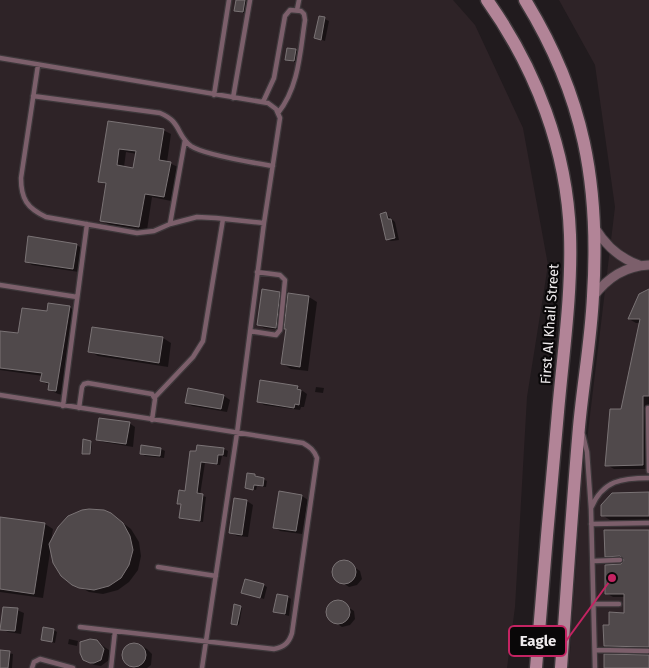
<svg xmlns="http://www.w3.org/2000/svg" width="649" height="668" font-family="'Fira Sans',sans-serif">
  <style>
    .built { fill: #2e2327 }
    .shadow { fill: #0007; fill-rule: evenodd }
    .building { fill: #50494b; stroke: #7a7375; fill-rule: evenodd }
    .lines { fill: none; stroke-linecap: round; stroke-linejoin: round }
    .service-casing { stroke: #3e383b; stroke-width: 7 }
    .minor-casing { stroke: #3e383b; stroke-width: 11 }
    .secondary-casing { stroke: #3e383b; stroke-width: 15 }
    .service { stroke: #7c5f6b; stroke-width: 4.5 }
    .minor { stroke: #7c5f6b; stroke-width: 9 }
    .secondary { stroke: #b28497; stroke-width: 12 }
    .labels { text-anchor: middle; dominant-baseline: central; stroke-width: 4.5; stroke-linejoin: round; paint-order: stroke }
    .street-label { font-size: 14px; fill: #efebed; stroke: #090708 }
    .leader { fill: none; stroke: #c42362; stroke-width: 2 }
    .callout-dot { fill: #c42362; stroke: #090708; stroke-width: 2 }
    .callout { fill: #090708; stroke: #c42362; stroke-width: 2 }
    .callout-label { font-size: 15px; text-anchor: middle; font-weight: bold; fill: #efebed }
  </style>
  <rect width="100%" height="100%" fill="#211b1e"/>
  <path class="built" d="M0,0H453L475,25L523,128L548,265L527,397L515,607L507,668H0Z
    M559,0H649V668H569L582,482L615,207L595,65Z"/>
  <path class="shadow" d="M237,0H249L246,14L235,10Z
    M320,17L329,21L325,41L316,38Z
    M295,50L299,52L298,63L286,60Z
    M109,122L163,130L171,134L167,162L178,167L171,201L152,197L147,230L109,225L102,220L107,186L100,181ZM126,152L137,154L134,169L124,167Z
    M386,214L395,222L399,240L391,241L387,239Z
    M77,245L83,249L79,272L32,265L26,261Z
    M649,290V469H614L607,465L622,410L640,323H636L629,319Z
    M279,294L285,297L282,330L264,328L258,324Z
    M309,297L317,302L308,371L291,369L283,364L287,329Z
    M69,307L77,312L64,395L58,394L50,390V386L42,381L43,376L0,370V332L20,335L48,312Z
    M93,328L163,338L171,343L168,367L98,356L89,351Z
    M297,387L307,394L304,407H301L300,410L264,405L258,401Z
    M316,387L324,388L323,393L315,392Z
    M224,396L230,400L227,412L192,406L186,402Z
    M129,423L135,427L133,447L103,442L97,439Z
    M91,442L92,443L91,454H85Z
    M142,447L161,449L165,451L164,458L145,456L141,453Z
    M224,449L228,451L227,457L222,456L220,465L205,463L200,495L206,497L203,522L184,519L180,517L182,505L178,503L186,493L191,452Z
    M248,474L255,475L267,481L266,487L257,486L256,490L246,488Z
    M649,493V520H610L602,515Z
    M302,496L308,500L302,534L280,531L274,527Z
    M247,501L253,505L248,537L237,536L230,532Z
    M111,514L131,529L139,542L141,556L138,570L129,582L118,590L103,594L89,592L67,580L51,546L43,598L0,592V518L45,524L53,529L51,541Z
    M649,532V650L612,649L605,645L610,626L626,614L625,597H613L606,593L621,565L627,559L612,560L606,556Z
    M347,562L360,571L362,579L357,585L349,587L336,578L334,570L339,564Z
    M263,585L267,587L264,599L243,592Z
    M288,597L291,599L289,616L275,612Z
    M340,602L354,611L355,619L350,625L342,627L329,618L328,610L332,604Z
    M235,606L242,608L239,625L233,624Z
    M17,610L24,613L21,634L8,632L2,629Z
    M54,630L57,632L55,643L42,639Z
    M69,639L78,641L77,646L68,644Z
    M94,640L109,650V660L101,666L94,665L87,661Z
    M130,645H140L147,649L152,654L151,665L147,668H135L129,665L124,659L125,649Z
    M0,651L13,654L12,668H0Z"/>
  <path class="building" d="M236,0H245L243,12L234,11Z
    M319,16L325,17L321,40L314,38Z
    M287,48L296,49L294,61L285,60Z
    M108,121L164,129L159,160L171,162L164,197L145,194L139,227L100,221L106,183L98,182ZM119,149L136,151L133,168L117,165Z
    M386,212L388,219H391L395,238L386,240L380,214Z
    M28,236L77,244L73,269L25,262Z
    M262,289L280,292L276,328L257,325Z
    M649,289V396H643V465L605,466L610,409H621L640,319H628L639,294Z
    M288,293L309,296L300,367L281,364L286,329H284Z
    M48,303L70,306L56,391L48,390L49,383L40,381L42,373L0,368V331L18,333L22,308L47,311Z
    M92,327L163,337L159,363L88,352Z
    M260,380L298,386L297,389L301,390L299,405L295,404L294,408L257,402Z
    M188,388L224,395L221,409L185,403Z
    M99,418L130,422L126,444L96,440Z
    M83,439L91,441L90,454H82Z
    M141,445L161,448L160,456L140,454Z
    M197,445L224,448L223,455H218L217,464L201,462L197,493L203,494L200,521L179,518L181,504H177L179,490L185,491L190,451H196Z
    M247,473L255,474V476L264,478L263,486L254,485L253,490L245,488Z
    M279,491L302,495L296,531L273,528Z
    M649,492V516H601V505L612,493Z
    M234,498L247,500L242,535L229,533Z
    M89,509L104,510L111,513L123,523L130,536L133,550L129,565L121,578L109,586L94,590L79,588L72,585L61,576L53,563L49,544L58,527L68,516L82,510Z
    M0,517L45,523L34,594L0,589Z
    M604,530H649V647L604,646L603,625H609V612L624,613V594H605V565L621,564L624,560L620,556L605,557Z
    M332 572a12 12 0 1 1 24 0a12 12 0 1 1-24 0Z
    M245,579L264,584L260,598L241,593Z
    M277,594L288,596L285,614L273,612Z
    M326 612a12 12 0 1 1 24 0a12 12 0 1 1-24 0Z
    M234,604L241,606L237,625L231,624Z
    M3,607L18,608L15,631L0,630Z
    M43,627L54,629L52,642L41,640Z
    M90,639L97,640L104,649L101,660L94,663H90L83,660L80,653V642Z
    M122 655a12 12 0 1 1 24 0a12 12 0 1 1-24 0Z
    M0,650L10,651L8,668H0Z
    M604,654L649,655V668H604Z"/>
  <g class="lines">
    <defs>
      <path id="service" d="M297,10L299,0
        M0,58L268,103L276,109L280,118L264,223L237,433L202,668
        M38,65L21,178C21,199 27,208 46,217L137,233L154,231L170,224L197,217L216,218L264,223
        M214,95L229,0
        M33,96L160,113C182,122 176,135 191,146C204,155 255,163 273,166
        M233,98L250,0
        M263,102L274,78L285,16L290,10L301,11L304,14L305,20C300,52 299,87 278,113
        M170,224L185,140
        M0,285L77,297
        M250,331L276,335L280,330L285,280L280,275L257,272
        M0,395L303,443C310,447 314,450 317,458L292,633C289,643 284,647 274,649L80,627
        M155,397L193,357L203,341L223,219
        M63,406L87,224
        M79,408L82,387L84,384L88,383L152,394L155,399L152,420
        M648,408L649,471
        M583,435L587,452L591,509L595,668
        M591,508C603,480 622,478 649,478
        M591,524L649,523
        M593,561L620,560
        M158,567L216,576
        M594,604H619
        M596,650L648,651
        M32,668L34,662L40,659L73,668
        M111,668L115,631"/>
      <path id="minor" d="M595,228C606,246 619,258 639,265
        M593,297C607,278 625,266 649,265"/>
      <path id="secondary" d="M487,0C536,69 567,150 570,235C572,294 563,354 558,412C550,497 543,583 536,668
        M525,0C584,96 600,184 593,296C591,340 583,383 579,427C572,507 567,588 561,668"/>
    </defs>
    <use href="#service" class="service-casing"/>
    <use href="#minor" class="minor-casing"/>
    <use href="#secondary" class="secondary-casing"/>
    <use href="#service" class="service"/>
    <use href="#minor" class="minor"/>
    <use href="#secondary" class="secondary"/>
  </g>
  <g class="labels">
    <g class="street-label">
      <text transform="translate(550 324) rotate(-86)">First Al Khail Street</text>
    </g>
  </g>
  <path class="leader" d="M612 578L566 641"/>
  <circle class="callout-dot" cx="612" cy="578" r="5"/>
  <rect class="callout" x="509" y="626" width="57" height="30" rx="5"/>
  <g class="callout-label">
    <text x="538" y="646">Eagle</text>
  </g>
</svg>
